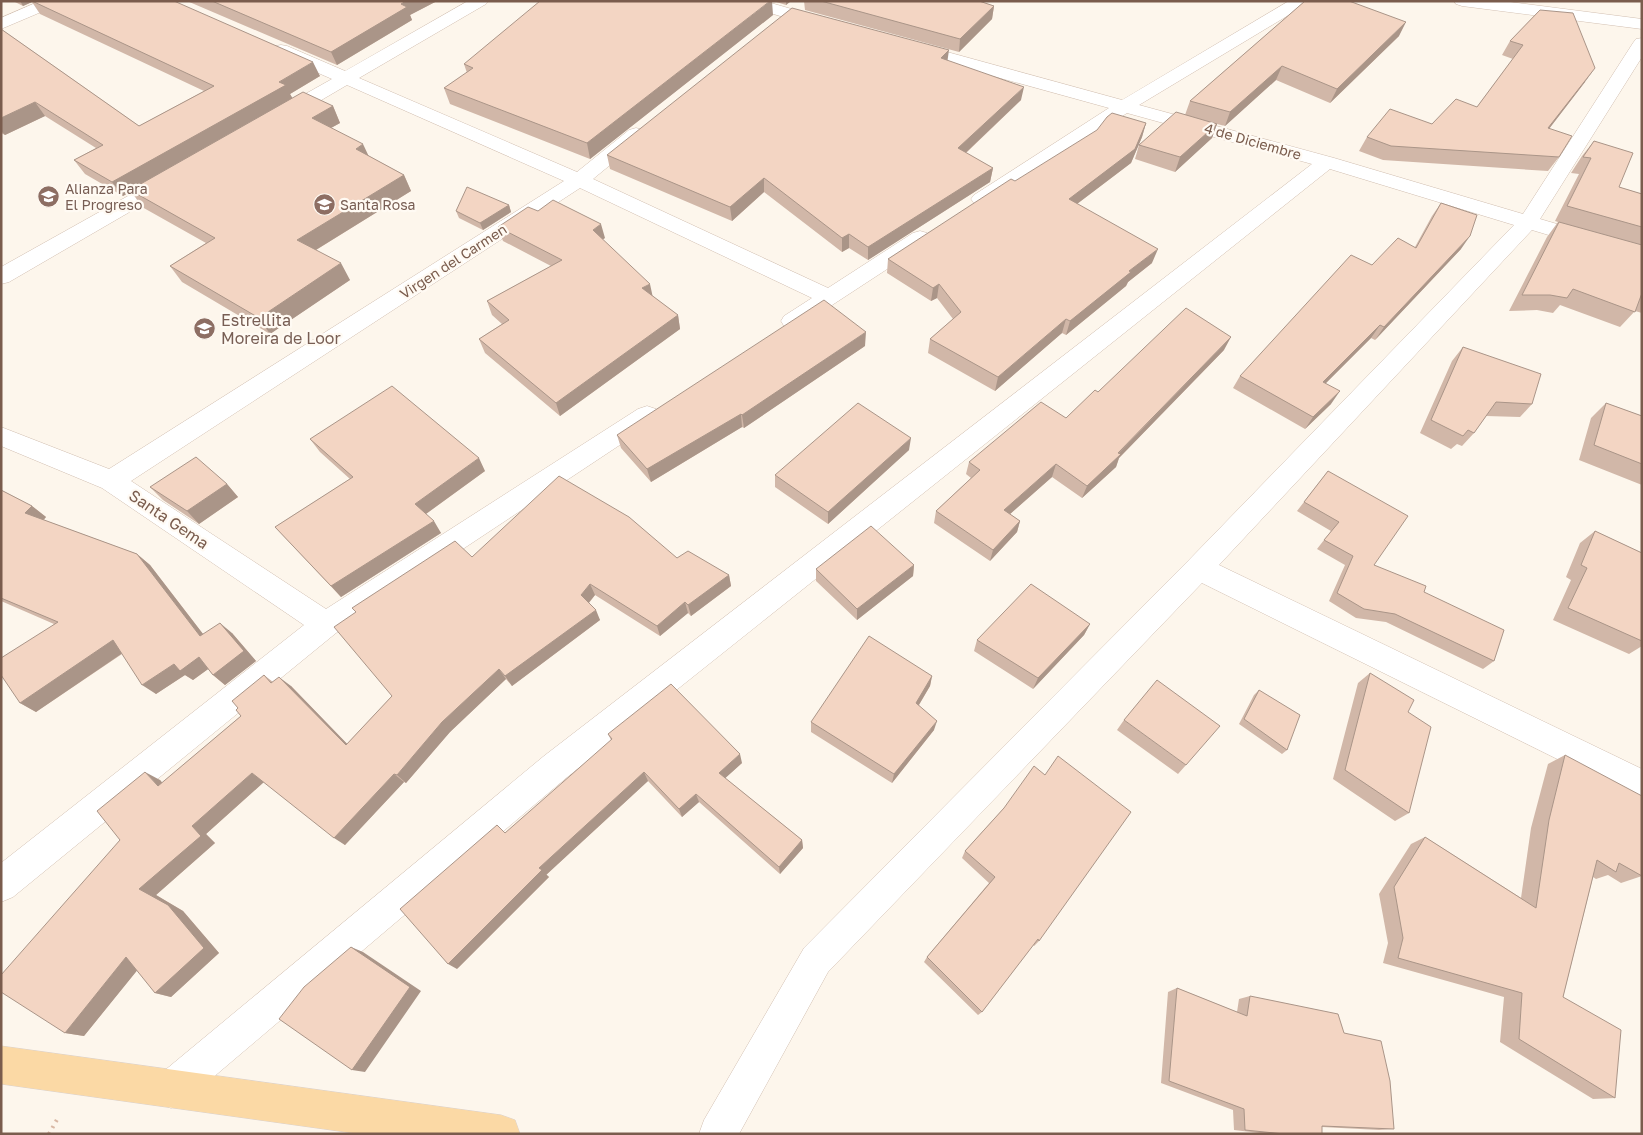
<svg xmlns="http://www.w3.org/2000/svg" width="1643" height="1135" font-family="'Golos Text',sans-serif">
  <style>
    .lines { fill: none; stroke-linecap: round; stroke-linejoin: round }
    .minor-casing { stroke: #d1beb0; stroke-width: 1 }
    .major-casing { stroke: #dad1cd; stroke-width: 1 }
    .path { stroke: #d9b8a5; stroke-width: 4; stroke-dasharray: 2 5; stroke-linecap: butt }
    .minor { fill: #fff; fill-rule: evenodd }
    .major { fill: #fbd9a5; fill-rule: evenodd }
    .wall { fill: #d1b7a8 }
    .shaded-wall { fill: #aa9588 }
    .building { fill: #f3d5c3; stroke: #aa9588 }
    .labels { text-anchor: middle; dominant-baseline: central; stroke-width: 4.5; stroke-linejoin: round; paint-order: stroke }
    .far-street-label { font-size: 14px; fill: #7a5c4d; stroke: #fffaf3 }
    .far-education-label { font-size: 14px; fill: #785e54; stroke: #fffaf3; text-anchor: start }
    .education-label { font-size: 16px; fill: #785e54; stroke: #fffaf3; text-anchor: start }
    .street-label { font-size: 16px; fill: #7a5c4d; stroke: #fffaf3 }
  </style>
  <rect width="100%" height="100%" fill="#fdf6ec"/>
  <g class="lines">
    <defs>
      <path id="minor" d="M40,1H62L60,4L1,29V18Z
        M468,1H488L486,4L359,78L577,172L629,130L636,128L643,130L645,134L643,138L593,179L828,288L913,233L920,231L927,233L930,238L927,243L800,326L792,329L784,326L781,321L784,316L812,298L580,188L131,481L326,609L638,409L647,406L656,409L659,415L656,421L336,633L13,897L1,902V863L304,625L102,488L1,446V427L109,469L564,181L347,85L289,119L282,121L275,119L273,115L275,111L332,79L275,54L272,50L275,46L281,45L287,46L345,71Z
        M738,1H764L826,19L828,23L826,27L820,28L740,4Z
        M1289,1H1309L1307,4L1139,105L1334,158L1523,214L1633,43L1636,39L1642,38V57L1540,219L1642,249V263L1532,230L1219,565L1642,769V801L1202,583L828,972L739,1134H699L704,1120L804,948L1189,560L1514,225L1330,169L566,778L184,1102L171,1108L158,1102L152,1089L158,1076L544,756L1312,164L1127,113L988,203L981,205L974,203L971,199L974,195L1109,108L906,52L903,48L906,44L912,43L918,44L1122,100Z
        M1454,1H1502L1642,19V29L1462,6L1456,4Z
        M169,175L176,177L179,181L176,185L9,282L1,284V267L162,177Z"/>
      <path id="major" d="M1,1046L501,1115L515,1120L520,1134H360L1,1084Z"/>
    </defs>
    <use href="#minor" class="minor-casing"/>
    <use href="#major" class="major-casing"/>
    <path class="path" d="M49,1134L59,1116"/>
    <use href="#minor" class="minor"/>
    <use href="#major" class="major"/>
  </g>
  <path class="wall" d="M13,1H174L320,76L290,94L292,98L333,106L340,123L331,128L369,156L404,175L411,191L316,250L350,280L270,334L182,282L170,266L206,243L142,207L131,191L123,196L85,174L74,160L96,148L45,116L5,135L1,133V29L139,126L204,91L40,14L32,2L23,6Z
    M187,1H437L410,15L412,20L337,65Z
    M773,1H791L786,5Z
    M804,1H979L994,6L992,19L959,52L805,10Z
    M1305,1L1399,36L1330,103L1276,80L1225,126L1217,124L1212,138L1175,172L1135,159L1139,145L1185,115L1190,101Z
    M1540,10L1585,82L1549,129L1559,157L1548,171L1383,160L1359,151L1367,137L1432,124L1477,107L1513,59L1502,55L1510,41Z
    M773,15L590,159L450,104L444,88L467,73L464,64Z
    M947,60L1021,100L966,153L993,168L990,182L868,260L849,248L842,252L764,192L732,221L610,169L607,155Z
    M1146,123L1142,137L1131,163L1077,204L1152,263L1128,282L1126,286L1066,335L1062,333L995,391L928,353L930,339L953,319L937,298L931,301L887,273L888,259L1015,181Z
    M1594,141L1619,187L1642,194V313L1635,311L1620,327L1560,305L1553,313L1537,310L1509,311L1547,237L1558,222L1555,221L1579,174L1571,173L1582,156Z
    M1441,203L1461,249L1375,340L1371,338L1326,383L1331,404L1305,429L1233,388L1240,376L1372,265L1415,247L1432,216Z
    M509,205L511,212L483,230L459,218L456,211Z
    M498,227L605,238L602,239L652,296L678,315L680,329L560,416L485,353L479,339L502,324L492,315L487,301L551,266L503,241Z
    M865,346L744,428L742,427L651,482L621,448L617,435Z
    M1463,347L1532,404L1520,417L1486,416L1474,433L1462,446L1457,444L1451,449L1420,433L1452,361Z
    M1224,350L1119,458L1116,467L1082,498L1052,477L1010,514L1020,521L1017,532L990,561L934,523L936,511L971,478L966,474L969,462L1066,418L1098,392Z
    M1606,403L1642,416V485L1579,460L1591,418Z
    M310,439L485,471L426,514L441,533L341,597L275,527L350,479L320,452Z
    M909,450L828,524L775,487V475Z
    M1328,471L1374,565L1424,592L1494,661L1483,669L1386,622L1356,618L1329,601L1345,565L1317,549L1331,531L1297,511Z
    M227,484L238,497L199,524L163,500L150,487Z
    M1,490L32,506L46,517L44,520L137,554L150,565L203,634L232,633L256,661L225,685L213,675L208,669L193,680L185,675L156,694L122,654L36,712L20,703L54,624L1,601Z
    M1595,531L1642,553V646L1629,654L1553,620L1571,580L1566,577L1580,543Z
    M472,557L677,558L729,575L731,586L691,616L688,613L660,636L595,595L589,603L600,620L512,686L506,679L450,732L406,783L404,782L345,845L264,782L206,834L215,843L156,895L183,911L219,953L171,997L155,993L137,970L84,1036L65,1033L120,840L160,780L162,783L241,716L238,708L264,675L273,682L291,686L347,744L392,696Z
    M914,565L913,576L857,620L816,581V569Z
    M1090,624L1084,635L1033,689L974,651L977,640Z
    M1370,673L1408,712L1409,813L1395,821L1333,779L1358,683Z
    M932,676L930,686L919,705L934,730L892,783L811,732V722Z
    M1259,690L1287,750L1282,754L1239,724L1254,695Z
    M1124,720L1186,765L1178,774L1117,730Z
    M608,734L742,763L725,778L802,840L803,848L780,874L699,802L682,817L648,781L546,875L549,877L457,969L611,740Z
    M1565,755L1642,876L1621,883L1608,875L1596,879L1593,877L1563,997L1615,1098L1593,1099L1500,1042L1504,997L1383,963L1388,943L1379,894L1411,844L1425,837L1521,898L1531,828L1548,764Z
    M1004,808L1039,941L1034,946L1033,945L982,1012L978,1015L924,962L927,957L989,883L962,858L965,851Z
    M1177,988L1237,1012L1239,999L1250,996L1344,1033L1394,1129L1379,1130L1322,1127V1134H1268L1234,1130L1233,1110L1161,1083L1168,992Z"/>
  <path class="shaded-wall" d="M20,1H31L32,2L23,6Z
    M406,1H437L410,15L412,20L337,65L331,52L401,4Z
    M770,1H772L773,15L590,159L587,143Z
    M786,1H791L786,5Z
    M994,6L992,19L959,52L960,39Z
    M1406,22L1399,36L1330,103L1337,89Z
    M949,50L947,64L941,58Z
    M313,62L320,76L290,94L293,99L123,196L112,182Z
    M1282,66L1276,80L1225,126L1230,112Z
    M1595,68L1585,82L1538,143L1548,128Z
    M1024,87L1021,100L956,162L958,148Z
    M35,102L45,116L5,135L1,131V118Z
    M333,106L340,123L320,134L312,118Z
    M1146,123L1142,137L1131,163L1065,213L1069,199Z
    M1217,124L1212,138L1175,172L1180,157Z
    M363,144L371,161L356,149Z
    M993,168L990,182L868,260V247Z
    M404,175L411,191L306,256L297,240Z
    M764,178V192L732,221L730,207Z
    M509,205L511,212L483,230L480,223Z
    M601,224L605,238L596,244L593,230Z
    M849,234V248L842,252V238Z
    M1470,236L1461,249L1375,340L1384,327Z
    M1158,249L1152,263L1128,282L1126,286L1066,335L1070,321L1129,271Z
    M341,263L350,280L270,334L259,318Z
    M650,284L653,298L642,288Z
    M939,284L937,298L931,301L933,288Z
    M678,315L680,329L560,416L556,403Z
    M1066,319L1062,333L995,391L998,377Z
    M1380,325L1371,338L1315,394L1323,382Z
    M866,332L865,346L744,428L742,415Z
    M1231,337L1224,350L1119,458L1116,467L1082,498L1087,486Z
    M1340,391L1331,404L1305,429L1313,417Z
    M741,414L742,427L651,482L647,469Z
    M911,438L909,450L828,524V512Z
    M479,458L485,471L423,516L415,504Z
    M1056,464L1052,477L1001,522L1004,510Z
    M227,484L238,497L199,524L187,511Z
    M32,506L46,517L39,524L25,513Z
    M434,521L441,533L341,597L331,586Z
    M1020,521L1017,532L990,561L993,550Z
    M137,554L150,565L213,647L200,636Z
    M914,565L913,576L857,620V609Z
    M729,575L731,586L691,616L688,605Z
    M590,584L595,595L586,606L581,595Z
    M685,602L688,613L660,636L657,626Z
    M596,610L600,620L512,686L505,676Z
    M220,623L232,633L256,661L225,685L213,675Z
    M1090,624L1084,635L1033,689L1038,678Z
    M113,640L127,650L36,712L20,703Z
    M199,657L211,667L193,680L185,675L156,694L142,685L174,664Z
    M499,669L506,679L450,732L406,783L397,775L442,722Z
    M932,676L930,686L914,713L916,703Z
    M279,677L291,686L357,754L346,745Z
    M937,721L934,730L892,783L894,774Z
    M740,754L742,763L721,782L719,773Z
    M145,772L160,780L173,795L158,786Z
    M644,772L648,781L546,875L539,868Z
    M252,773L265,781L206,834L215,843L156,895L183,911L219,953L171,997L155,993L139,889L192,826Z
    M394,774L404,782L345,845L334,838Z
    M696,794L699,802L682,817L679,809Z
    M802,840L803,848L780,874L779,867Z
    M542,870L549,877L457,969L448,964Z
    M351,947L363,952L421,991L365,1072L352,1070Z
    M126,957L144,962L84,1036L65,1033Z"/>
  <path class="building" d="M32,1H174L313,62L279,82L286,85L112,182L74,160L103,145L35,102L1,118V29L139,126L214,86Z
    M212,1H406L401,4L407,7L331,52Z
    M540,1H770L587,143L444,88L473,68L464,64Z
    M821,1H979L994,6L960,39Z
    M1305,1H1349L1406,22L1337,89L1282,66L1230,112L1190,101Z
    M792,8L949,50L941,58L1024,87L958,148L993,168L868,247L849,234L842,238L764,178L730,207L607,155Z
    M1540,10L1573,13L1595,68L1548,128L1572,136L1559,157L1391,146L1367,137L1390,109L1432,124L1456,99L1477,107L1523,45L1510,41Z
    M303,92L333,106L312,118L363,144L356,149L404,175L297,240L341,263L259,318L170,266L215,238L130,190Z
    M1176,112L1217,124L1180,157L1139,145Z
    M1112,113L1146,123L1135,149L1069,199L1158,249L1129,271L1131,272L1070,321L1066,319L998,377L930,339L961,312L939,284L933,288L888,259L1011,179L1015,181L1097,130L1107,117Z
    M1594,141L1633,153L1619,187L1642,194V227L1567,206L1591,158L1583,157Z
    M467,187L509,205L480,223L456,211Z
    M553,200L601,224L593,230L650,284L642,288L678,315L556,403L479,339L509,320L487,301L562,260L498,227L528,207L538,211Z
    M1441,203L1477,215L1470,236L1384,327L1380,325L1323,382L1340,391L1313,417L1240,376L1351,255L1372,265L1398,238L1416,248Z
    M1559,222L1642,245V293L1635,312L1573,289L1567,298L1550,295H1522Z
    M824,300L866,332L742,415L741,414L647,469L617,435Z
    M1186,308L1231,337L1118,453L1121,454L1087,486L1056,464L1004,510L1020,521L993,550L936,511L980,470L969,462L1041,402L1066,418L1095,390L1098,392Z
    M1463,347L1541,374L1532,404L1496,402L1474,433L1468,430L1463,436L1431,420Z
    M392,386L479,458L415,504L434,521L331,586L275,527L353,477L310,439Z
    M858,403L911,438L828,512L775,475Z
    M1606,403L1642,416V464L1594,445Z
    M196,457L227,484L187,511L150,487Z
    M1328,471L1408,516L1374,565L1426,586L1424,592L1504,630L1494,661L1395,614L1364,609L1337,593L1353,556L1324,540L1339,522L1304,502Z
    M559,476L629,517L677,558L688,551L729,575L688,605L685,602L657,626L590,584L581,595L596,610L505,676L499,669L442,722L397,775L394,774L334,838L252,773L192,826L201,836L139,889L168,905L204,948L155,993L126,957L65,1033L1,992V975L120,840L97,811L145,772L158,786L241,716L236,710L238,708L232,701L264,675L271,683L279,677L346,745L392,696L334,627L356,612L352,608L455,541L472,557Z
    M1,490L32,506L25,513L137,554L200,636L220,623L244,651L213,675L199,657L180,671L174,664L142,685L113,640L20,703L1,675V658L58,622L1,598Z
    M871,526L914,565L857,609L816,569Z
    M1595,531L1642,553V641L1568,608L1587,568L1581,565Z
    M1031,584L1090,624L1038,678L977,640Z
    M869,636L932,676L916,703L937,721L894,774L811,722Z
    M1370,673L1414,700L1408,712L1431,727L1409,813L1345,770Z
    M1157,680L1220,726L1186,765L1124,720Z
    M671,684L740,754L719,773L802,840L779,867L696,794L679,809L644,772L539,868L542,870L448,964L400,909L497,825L505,833L612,739L608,734Z
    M1259,690L1300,715L1287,750L1244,719Z
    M1565,755L1642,796V876L1619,863L1616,872L1597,860L1563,997L1621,1030L1615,1098L1519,1039L1522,993L1398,958L1403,938L1394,887L1425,837L1536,908L1549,820Z
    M1058,756L1131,812L1039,941L1038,939L982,1012L927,957L995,877L965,851L1004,808L1034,766L1045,775Z
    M351,947L410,987L352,1070L279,1019L304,987Z
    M1177,988L1247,1016L1250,996L1338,1014L1344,1033L1381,1041L1390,1081L1394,1129L1322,1126V1134H1284L1245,1130L1244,1109L1169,1081Z"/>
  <defs>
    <symbol id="school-disc" viewBox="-11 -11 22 22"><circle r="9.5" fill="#8d6e63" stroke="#fffaf3"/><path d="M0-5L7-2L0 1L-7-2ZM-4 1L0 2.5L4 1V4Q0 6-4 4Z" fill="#fff"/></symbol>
  </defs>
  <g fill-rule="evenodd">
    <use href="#school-disc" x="36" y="184" width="25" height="25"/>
    <use href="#school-disc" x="312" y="192" width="25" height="25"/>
    <use href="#school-disc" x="192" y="316" width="25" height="25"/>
  </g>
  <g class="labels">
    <g class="far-street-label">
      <text transform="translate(1253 141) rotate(16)">4 de Diciembre</text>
      <text transform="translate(453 261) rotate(-33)">Virgen del Carmen</text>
    </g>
    <g class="far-education-label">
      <text x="65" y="188">Alianza Para<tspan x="65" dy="16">El Progreso</tspan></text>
      <text x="340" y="204">Santa Rosa</text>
    </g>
    <g class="education-label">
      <text x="221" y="320">Estrellita<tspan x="221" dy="18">Moreira de Loor</tspan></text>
    </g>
    <g class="street-label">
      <text transform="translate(169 519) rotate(34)">Santa Gema</text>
    </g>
  </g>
  <rect width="1643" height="1135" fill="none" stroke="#7a5c4d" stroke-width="5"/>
</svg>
